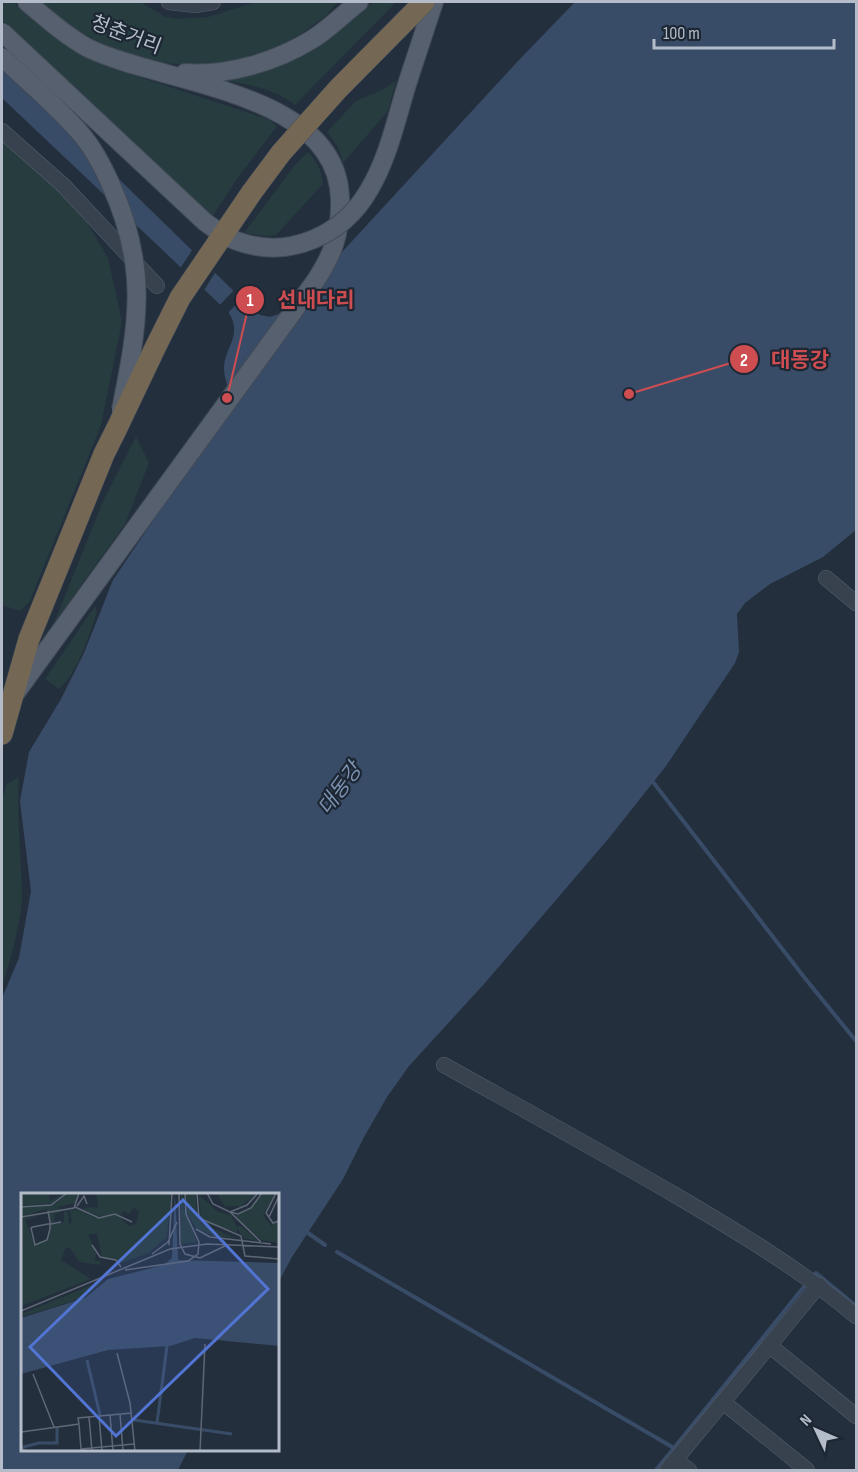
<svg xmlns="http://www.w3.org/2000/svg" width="858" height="1472" font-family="'Sofia Sans Condensed','Noto Sans KR',sans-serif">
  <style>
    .green { fill: #263c3f }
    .water { fill: #394c67 }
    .pier { fill: #242f3e }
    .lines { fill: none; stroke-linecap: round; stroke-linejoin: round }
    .stream { stroke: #394c67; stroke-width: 4 }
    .minor-casing { stroke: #565f6c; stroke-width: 16 }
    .major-casing { stroke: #414a57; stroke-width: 20 }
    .highway-casing { stroke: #434c59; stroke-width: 22 }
    .minor { stroke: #38414e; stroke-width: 15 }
    .major { stroke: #56606e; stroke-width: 18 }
    .highway { stroke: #746855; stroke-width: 21 }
    .major-bridge-casing { stroke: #414a57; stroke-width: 20; stroke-linecap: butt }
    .highway-bridge-casing { stroke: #434c59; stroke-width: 22; stroke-linecap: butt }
    .major-bridge { stroke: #56606e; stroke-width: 18 }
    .highway-bridge { stroke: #746855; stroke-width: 21 }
    .labels { text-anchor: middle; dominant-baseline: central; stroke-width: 4.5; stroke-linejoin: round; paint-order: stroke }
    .street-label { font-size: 20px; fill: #b4bcc9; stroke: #1d2633 }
    .water-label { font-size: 21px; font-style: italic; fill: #7c92b1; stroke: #1d2633 }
    .inset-river { fill: none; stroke: #394c67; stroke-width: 3 }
    .inset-road { fill: none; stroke: #5e6776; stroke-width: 1.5 }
    .view { fill: #5274d3; fill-opacity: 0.15; stroke: #5274d3; stroke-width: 3 }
    .inset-edge { fill: none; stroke: #b4bcc9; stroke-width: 3 }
    .leader { fill: none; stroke: #ce4d50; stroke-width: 2 }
    .callout-dot { fill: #ce4d50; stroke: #1d2633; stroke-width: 2 }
    .mark-label { font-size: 18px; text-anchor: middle; font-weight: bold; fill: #fff }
    .callout-label { font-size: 21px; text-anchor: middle; font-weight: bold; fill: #ce4d50; stroke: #1d2633; stroke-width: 4.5; stroke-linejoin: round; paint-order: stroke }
  </style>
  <rect width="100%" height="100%" fill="#242f3e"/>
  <path class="green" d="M2,2H13L50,34L76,52L106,66L246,112L267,119L277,126L237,179L212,217L2,21Z
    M42,2H140L166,17L177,19L208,17L256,2H339C333,6 329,13 323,18C310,28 287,43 272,50C212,76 142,67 86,35C70,27 56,13 42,2Z
    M374,2H396L295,105C274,88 242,83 216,79L320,43Z
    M396,81L388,111L343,163L338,147L327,132L356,101L384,89Z
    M2,135L82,214L108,258L122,322L101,425L30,601L20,611L2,605Z
    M308,152C317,160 322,172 323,184L276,235L267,236L244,233L295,165Z
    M136,437L149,463L125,524L54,623L104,499Z
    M95,606L97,612C89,635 78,673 59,689L45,679Z
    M19,777C16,818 22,858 22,899C21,919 10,966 2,985V799L7,784Z"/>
  <path class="water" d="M575,2H856V530L823,557L770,584L745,603L737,614L739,652L735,663L666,766L609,838L484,984L409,1066L387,1097L363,1139L343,1179L292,1257L278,1283V1194H22V1450H188L178,1470H2V998L19,958L31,891L20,801L29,752L61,699L84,653L113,580L160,510L235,405C231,393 224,381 224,368C224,348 243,336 229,313L2,98V65L246,303L260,315L270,317L306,304L342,252L519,60Z"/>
  <path class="pier" d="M193,249L216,271L203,292L179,270Z
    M234,290L242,298L227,314L219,306Z"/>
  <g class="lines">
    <path class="stream" d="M653,782L804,977L856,1041
      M308,1233L325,1245
      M337,1252L674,1448L807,1283
      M812,1277L816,1273L856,1306
      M656,1470L674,1448"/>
    <defs>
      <path id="minor" d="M169,2L195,5L213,2
        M2,131L64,186L157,286
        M826,578L856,603
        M444,1065C521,1108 598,1150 675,1195C738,1232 800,1269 856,1316
        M769,1345L856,1416
        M723,1402L807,1470
        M676,1460L689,1470
        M667,1470L819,1285"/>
      <path id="major" d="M185,73C228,76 275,62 311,40C328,30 343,14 359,2
        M409,78L434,2
        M17,691L314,283C333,255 341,233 340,199C338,91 162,84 88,48C66,36 46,18 27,2"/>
      <path id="highway" d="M2,734L29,639L104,454L116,430"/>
    </defs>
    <use href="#minor" class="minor-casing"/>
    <use href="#major" class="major-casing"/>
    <use href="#highway" class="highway-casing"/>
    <use href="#minor" class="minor"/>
    <use href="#major" class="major"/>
    <use href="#highway" class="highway"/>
    <defs>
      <path id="major-bridge" d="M2,32L205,222C216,230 227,238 240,242C290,259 343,235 369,190C389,157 397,115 409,78
        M2,57C28,82 57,106 81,134C94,149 103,167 111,185C149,269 138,324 121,410"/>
      <path id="highway-bridge" d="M116,430L156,346L180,298L252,192L281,153L338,89L424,2"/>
    </defs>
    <use href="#major-bridge" class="major-bridge-casing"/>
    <use href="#highway-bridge" class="highway-bridge-casing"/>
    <use href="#major-bridge" class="major-bridge"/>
    <use href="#highway-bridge" class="highway-bridge"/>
  </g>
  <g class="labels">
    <g class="street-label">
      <text transform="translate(126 35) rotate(21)">청춘거리</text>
    </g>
    <g class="water-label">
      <text transform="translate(340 789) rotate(-54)">대동강</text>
    </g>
  </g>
  <g transform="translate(21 1193)">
    <rect width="258" height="258" fill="#242f3e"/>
    <path d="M27,0L29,8L44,0L31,10L0,13L1,0ZM46,0H57L54,10L37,14L40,19L33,21L34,29L30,30L25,16L0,24V15L35,10ZM75,0H150L146,44L128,60L100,70L94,65L81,64L76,41H67L75,61L74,68H80L79,72L59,69L49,55H45L40,67L70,86L0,113L2,25L26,19L4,27L14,52L26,48L29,32L43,29V19L47,18L48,31L51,29L49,18L55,16L75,25L96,22L108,33L115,31L118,19L113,14L108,21L103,18L100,22L78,23L65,18L62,15L77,14ZM160,0H162L163,16L176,49L160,51ZM165,0H174L176,23L181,31L215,45L192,43L175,35L166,20ZM236,0L220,13H204L198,5V0ZM243,0H255L242,22L252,35L250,29H258V50L240,47L212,23L228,17ZM178,2L197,19L210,22L216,34L220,33L237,48L223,45L216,35V39L187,31L180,24ZM83,87L62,105L0,124V121Z" fill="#263c3f"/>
    <path d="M154,0L157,67L258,70V153L174,145L149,153L87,157L0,181V125L64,105L87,86L143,72L151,65Z" fill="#394c67"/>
    <path class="inset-river" d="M66,167L79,222M113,227L211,241M136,230L146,153M2,258V254L18,250H36V235"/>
    <path class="inset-road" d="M158,0L159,51L164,61L179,65L204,53M176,0L178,25L220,43L224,63L258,66M186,0L192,11L209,19L226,12L237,0M255,0L245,20L252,30L258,28M56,13L63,3L66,11M0,14L30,12L46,0M54,14L78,25L94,21L111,29M27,18L29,29V36L26,47L14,52L10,35L12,34L27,31H30L40,29M209,19L240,49M209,19L217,21L230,15L241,0M0,24L53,15L58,0M248,24L258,3M175,36L189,44L250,51M71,52L79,64L95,67L100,74M148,52L151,0M131,61L147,49L156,29M104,77L167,68L177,61L178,49L165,21L164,0M0,118L149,56L186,51L258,54M96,160L109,210L114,258M12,181L33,234M99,221L102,258M89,222L92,258M78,223L81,258M68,224L71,258M58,231L60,256L113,251M0,239L58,231L57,225L111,220M179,258L184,151"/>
    <path class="view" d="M162,7L247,96L95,243L9,154Z"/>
    <rect width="258" height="258" class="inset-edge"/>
  </g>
  <path class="leader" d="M227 398L250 300M629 394L744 359"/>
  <g class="callout-dot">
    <circle cx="227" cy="398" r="6"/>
    <circle cx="629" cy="394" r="6"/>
    <circle cx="250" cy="300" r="15"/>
    <circle cx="744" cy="359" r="15"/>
  </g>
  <g class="mark-label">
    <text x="250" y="306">1</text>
    <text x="744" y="366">2</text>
  </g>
  <g class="callout-label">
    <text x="316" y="307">선내다리</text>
    <text x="800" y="367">대동강</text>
  </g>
  <rect width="858" height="1472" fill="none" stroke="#b4bcc9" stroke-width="6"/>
  <g transform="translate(816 1430) rotate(314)" stroke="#1d2633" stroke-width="4.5" paint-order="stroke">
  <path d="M0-4.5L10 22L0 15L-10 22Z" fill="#b4bcc9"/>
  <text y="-9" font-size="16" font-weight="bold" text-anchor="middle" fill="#b4bcc9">N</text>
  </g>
  <path d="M654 39v9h180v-9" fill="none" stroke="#b4bcc9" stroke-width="3"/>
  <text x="663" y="39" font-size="18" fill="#b4bcc9" stroke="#1d2633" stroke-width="4.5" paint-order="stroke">100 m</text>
</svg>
